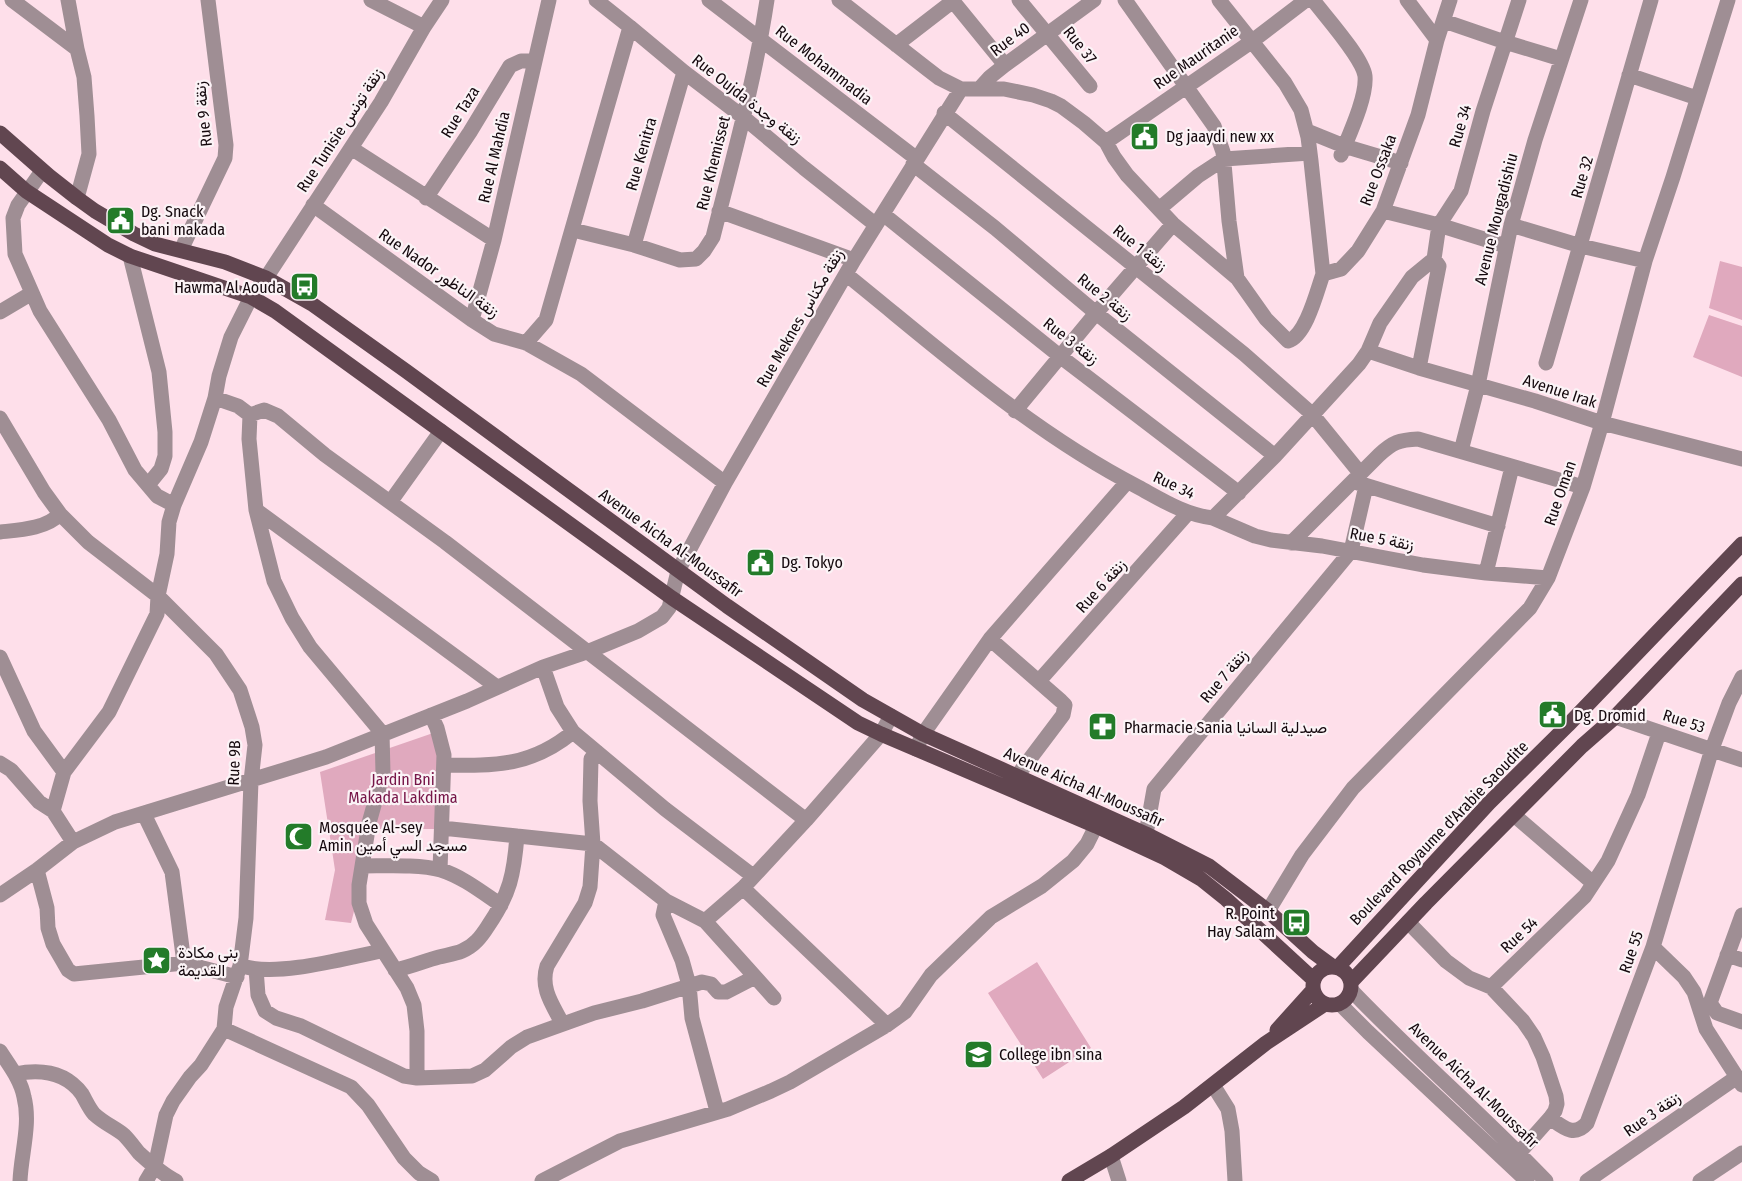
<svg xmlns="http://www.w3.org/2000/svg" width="1742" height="1181" font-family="'Fira Sans Condensed',Vazirmatn,sans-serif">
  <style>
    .green { fill: #e0a9be }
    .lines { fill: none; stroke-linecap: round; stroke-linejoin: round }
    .minor { stroke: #9f8e94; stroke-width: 15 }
    .major { stroke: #614650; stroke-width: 15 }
    .labels { text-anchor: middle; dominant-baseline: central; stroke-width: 4.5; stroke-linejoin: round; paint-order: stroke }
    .street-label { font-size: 16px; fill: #14080d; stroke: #fbf3f6 }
    .poi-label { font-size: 16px; fill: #14080d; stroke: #fbf3f6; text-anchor: start }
    .park-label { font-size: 16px; fill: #761548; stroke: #fbf3f6 }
  </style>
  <rect width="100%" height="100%" fill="#fedfea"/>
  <path class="green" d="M1720,261L1742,267V320L1709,308Z
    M1709,315L1742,326V377L1693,357Z
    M439,731L449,829H375L351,923L325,920L335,870L320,772Z
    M1037,962L1091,1048L1043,1079L988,993Z"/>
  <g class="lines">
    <path class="minor" d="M12,0L77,49
      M68,0L77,49L84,77L87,116L89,154L77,198
      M371,0L424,27
      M596,0L630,27L684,72L743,117L804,168L876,225
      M709,0L917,159
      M839,0L926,68L939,78L961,89H1004L1033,95L1051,101L1061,106L1084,123L1106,142L1114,157L1127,175L1173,224L1237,278
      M952,0L1005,65
      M1019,0L1090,86
      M1125,0L1214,126L1223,152L1229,221L1237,278L1266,319L1288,341C1306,336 1317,291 1323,274L1341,269L1358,251L1383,211L1418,115L1437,40L1450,0
      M1219,0L1285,83L1301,110L1308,137L1311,161L1323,274
      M1313,0C1325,16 1363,58 1365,76C1367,97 1349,135 1341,155
      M1407,0L1437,40
      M1444,21L1505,42L1561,59
      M896,45L953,1
      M1629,75L1697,98
      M980,88L990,77L1005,65L1094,0
      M944,113L1244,354L1312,414L1360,473
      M1307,131L1344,146L1401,163
      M1106,142L1251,42L1306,0
      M351,148L494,240
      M913,164L995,228L1096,313L1275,456
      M42,171L18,205L13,218L15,254L40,311L109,420L135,470L157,496L174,505
      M426,198L470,132L510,66L521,61H534
      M313,205L472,320L494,334L526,343L581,374L725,483
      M1159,209L1198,176L1224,159L1310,153
      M719,211L854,260
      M1383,211L1439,225L1506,246
      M883,214L1061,357L1239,493
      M1511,225L1581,246L1645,261
      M573,230L634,245L680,260L696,259L704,251L713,237C733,158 755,80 767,0
      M634,245L684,72
      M181,250L225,158L226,145L208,0
      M130,256L159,372L165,432V456L161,469L148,485
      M847,275C940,350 1030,431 1138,487C1162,500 1185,515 1213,518L1275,456L1359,364L1368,351L1380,323L1412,277L1434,259
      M0,312L32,293
      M472,320L494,240L549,0
      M526,343L546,320L630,27
      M1368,351L1419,368L1535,401L1602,423L1742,459
      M1546,363L1651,0
      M1419,368L1439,266L1434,259L1439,225L1461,191L1483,111L1519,0
      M215,398L238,406L250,415L249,439L256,510L274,581L292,618L310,647L382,733L383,773L369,823L359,885V903L366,924L407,988L414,1005L417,1031V1078
      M1015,411L1096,313L1173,224
      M250,415L264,410L278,416L325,455L445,542L806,820
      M0,418L44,492L60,514L88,542L158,596L216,654L240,690L252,727L255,745L251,781L246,918L240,966L226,1007L224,1029L201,1065L190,1077L173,1101L166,1115L155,1166L146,1181
      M1461,451L1478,385L1511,225L1535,140L1581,0
      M1358,483L1498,526
      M391,501L441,431
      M256,510L497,687
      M1213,518L1255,536L1271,540L1322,546L1423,565L1486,573L1548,578
      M0,532C19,530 46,529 60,514
      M1291,543L1379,455C1393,442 1399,440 1418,439L1583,487
      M1486,573L1512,467
      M990,639L1061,701L1065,705L1063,715L1017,776L1013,786
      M0,657L34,731L64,772
      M543,667L557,707L573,732L665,809L753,876
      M1039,681L1188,513
      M431,715L437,728L444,755L440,870
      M1615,717L1742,760
      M916,749L923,734L990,639L1127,482
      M0,763L11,770L39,802L53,811L73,842
      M445,765C496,766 532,766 573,732
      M53,811L64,772L109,712L157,614L158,596L167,554L169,522L174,505L201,442L215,398L219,376L231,337L251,297L266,278L381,102L424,27L442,0
      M144,814L172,872L184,963
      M1514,815L1593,883
      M442,828L593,844L666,901L705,921L774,998
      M1146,834L1154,789L1351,551L1366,486
      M362,866C385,866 419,864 441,870C463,877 483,893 501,905
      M37,870L47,908L48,928L53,944L68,970L74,974L184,963L237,977
      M743,888L887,1025
      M0,895L37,870L73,842L115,822L326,757L467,701L543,667L587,652L638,631L662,617L669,608L678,571L725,483L854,260L961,89
      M666,901L663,915L682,960L689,985L692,1018L717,1111
      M1268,911L1302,855L1353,788L1530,608L1548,578L1583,487L1602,423L1645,261L1673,177L1728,0
      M705,921L743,888L806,820L881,734L891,716
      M1408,922L1446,961L1469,978L1491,987L1523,1021L1534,1037L1543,1057L1556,1096L1557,1104L1555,1111L1550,1118L1519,1153
      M1653,947L1684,977L1694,992L1706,1029L1742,1085
      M1727,955L1742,960
      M246,967C282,976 345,958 382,951
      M256,969L258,995L265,1011L276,1018L301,1026L404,1076L417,1078L472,1076L485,1070L511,1047L527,1037L594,1013L642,1001L702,982L711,984L718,992H726L755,977
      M395,970C411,967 424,961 439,957C447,955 455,954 462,951C474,946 481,937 488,926C510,894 514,874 517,836
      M1491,987L1585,896L1608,861L1638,795L1659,733
      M1351,990C1414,1056 1483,1115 1546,1181
      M1710,1003L1742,915
      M1710,1003L1717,1013L1742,1022
      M1340,1004L1368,1032L1527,1181
      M562,1023C552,1004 540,988 547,966L585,903L590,887L593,844L590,801L591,759L597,752
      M224,1029L351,1087L368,1105L404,1158L419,1173L432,1181
      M0,1051C9,1065 21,1080 24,1097C31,1124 21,1154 20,1181
      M15,1074C40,1069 65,1071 82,1094C86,1101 89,1108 94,1114C105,1124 114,1127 124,1135C130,1141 134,1147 139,1153C150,1163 163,1175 176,1181
      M1213,1085L1228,1109L1232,1131L1235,1181
      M1550,1118C1563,1127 1574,1138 1587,1123L1653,947L1712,749L1729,703L1742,677
      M1111,1156L1119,1181
      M542,1181L620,1141L728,1109L771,1091L790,1082L887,1025L905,1012L931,975L991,917L1042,886L1073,861L1087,844L1096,826
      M1587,1181L1737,1077
      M1700,1181L1742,1153"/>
    <path class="major" d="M0,133L49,176L77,198L95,211L134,234L155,244L225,262L266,278L312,304L406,371L727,606L863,700L923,734L1146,834L1209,866L1268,911L1313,952L1332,966
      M0,168L26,191L108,245L130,256L251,297L275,311L672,598L858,723L881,734L1096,826L1165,858L1201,879L1226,899L1313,979
      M1313 986a19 19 0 1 1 38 0a19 19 0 1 1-38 0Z
      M1338,967L1489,803L1568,725L1742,544
      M1351,982L1426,903L1582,746L1615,717L1742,584
      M1277,1030L1313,990
      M1069,1181L1111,1156L1184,1107L1266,1043L1325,1004"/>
  </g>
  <defs>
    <symbol id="civic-square" viewBox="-11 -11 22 22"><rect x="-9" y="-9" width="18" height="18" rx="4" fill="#237b29" stroke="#fbf3f6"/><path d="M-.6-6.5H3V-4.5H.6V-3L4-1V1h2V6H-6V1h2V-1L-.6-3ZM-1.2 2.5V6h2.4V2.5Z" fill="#fff"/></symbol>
    <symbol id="bus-square" viewBox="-11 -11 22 22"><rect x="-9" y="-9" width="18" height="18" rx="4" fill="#237b29" stroke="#fbf3f6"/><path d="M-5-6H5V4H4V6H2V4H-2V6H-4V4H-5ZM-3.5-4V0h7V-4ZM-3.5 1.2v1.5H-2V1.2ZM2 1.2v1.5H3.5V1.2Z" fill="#fff"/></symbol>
    <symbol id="pharmacy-square" viewBox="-11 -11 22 22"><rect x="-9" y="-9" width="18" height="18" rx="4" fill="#237b29" stroke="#fbf3f6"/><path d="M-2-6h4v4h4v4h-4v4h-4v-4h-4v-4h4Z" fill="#fff"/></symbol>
    <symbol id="mosque-square" viewBox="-11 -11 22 22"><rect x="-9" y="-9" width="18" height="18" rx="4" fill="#237b29" stroke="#fbf3f6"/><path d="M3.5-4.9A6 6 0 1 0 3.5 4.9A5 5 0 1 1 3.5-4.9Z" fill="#fff"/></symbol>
    <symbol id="sight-square" viewBox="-11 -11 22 22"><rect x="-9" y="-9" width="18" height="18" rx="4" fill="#237b29" stroke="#fbf3f6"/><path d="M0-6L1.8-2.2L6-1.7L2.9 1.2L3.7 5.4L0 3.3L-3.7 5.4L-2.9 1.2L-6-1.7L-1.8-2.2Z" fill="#fff"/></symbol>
    <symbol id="school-square" viewBox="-11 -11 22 22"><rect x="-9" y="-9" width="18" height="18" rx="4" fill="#237b29" stroke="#fbf3f6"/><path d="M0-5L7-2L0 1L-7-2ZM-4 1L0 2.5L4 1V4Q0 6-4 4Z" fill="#fff"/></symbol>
  </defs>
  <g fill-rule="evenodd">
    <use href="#civic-square" x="1128" y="120" width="33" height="33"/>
    <use href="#civic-square" x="104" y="204" width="33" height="33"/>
    <use href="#bus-square" x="288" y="270" width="33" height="33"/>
    <use href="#civic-square" x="744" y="546" width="33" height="33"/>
    <use href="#civic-square" x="1536" y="698" width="33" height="33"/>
    <use href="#pharmacy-square" x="1086" y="710" width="33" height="33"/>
    <use href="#mosque-square" x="282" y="820" width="33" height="33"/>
    <use href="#bus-square" x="1280" y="906" width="33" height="33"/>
    <use href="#sight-square" x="140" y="944" width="33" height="33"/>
    <use href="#school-square" x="962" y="1038" width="33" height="33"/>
  </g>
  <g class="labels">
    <g class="street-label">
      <text transform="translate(1010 39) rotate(-37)">Rue 40</text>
      <text transform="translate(1080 45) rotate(51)">Rue 37</text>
      <text transform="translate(1196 57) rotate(-35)">Rue Mauritanie</text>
      <text transform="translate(824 65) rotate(38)">Rue Mohammadia</text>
      <text transform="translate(747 99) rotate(38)">Rue Oujda زنقة وجدة</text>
      <text transform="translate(460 112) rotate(-58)">Rue Taza</text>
      <text transform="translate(203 114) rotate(-96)">Rue 9 زنقة</text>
      <text transform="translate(1460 126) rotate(-74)">Rue 34</text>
      <text transform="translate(340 130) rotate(-57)">Rue Tunisie زنقة تونس</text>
      <text transform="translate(641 154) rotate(-74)">Rue Kenitra</text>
      <text transform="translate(494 157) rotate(-77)">Rue Al Mahdia</text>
      <text transform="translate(713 163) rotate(-76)">Rue Khemisset</text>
      <text transform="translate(1378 170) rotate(-69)">Rue Ossaka</text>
      <text transform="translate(1582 177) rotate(-74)">Rue 32</text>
      <text transform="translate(1496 219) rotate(-76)">Avenue Mougadishiu</text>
      <text transform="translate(1140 248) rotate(39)">Rue 1 زنقة</text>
      <text transform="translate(439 273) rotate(35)">Rue Nador زنقة الناظور</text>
      <text transform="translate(1105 297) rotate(39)">Rue 2 زنقة</text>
      <text transform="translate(800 318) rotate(-60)">Rue Meknes زنقة مكناس</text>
      <text transform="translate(1071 341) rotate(38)">Rue 3 زنقة</text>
      <text transform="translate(1560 391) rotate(18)">Avenue Irak</text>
      <text transform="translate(1174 485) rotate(25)">Rue 34</text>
      <text transform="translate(1560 493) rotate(-71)">Rue Oman</text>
      <text transform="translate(1382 539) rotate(11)">Rue 5 زنقة</text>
      <text transform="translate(671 543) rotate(36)">Avenue Aicha Al-Moussafir</text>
      <text transform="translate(1101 586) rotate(-48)">Rue 6 زنقة</text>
      <text transform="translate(1224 676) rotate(-50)">Rue 7 زنقة</text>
      <text transform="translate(1684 721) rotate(18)">Rue 53</text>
      <text transform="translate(234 763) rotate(-88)">Rue 9B</text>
      <text transform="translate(1084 787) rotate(24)">Avenue Aicha Al-Moussafir</text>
      <text transform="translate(1439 833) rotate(-46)">Boulevard Royaume d'Arabie Saoudite</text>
      <text transform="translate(1519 935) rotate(-43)">Rue 54</text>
      <text transform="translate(1631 952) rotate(-71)">Rue 55</text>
      <text transform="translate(1474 1085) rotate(44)">Avenue Aicha Al-Moussafir</text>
      <text transform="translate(1652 1114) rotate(-35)">Rue 3 زنقة</text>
    </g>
    <g class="poi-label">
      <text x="1166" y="136">Dg jaaydi new xx</text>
      <text x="141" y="211">Dg. Snack<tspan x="141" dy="18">bani makada</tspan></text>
      <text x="284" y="287" text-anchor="end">Hawma Al Aouda</text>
      <text x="781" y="562">Dg. Tokyo</text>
      <text x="1574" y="715">Dg. Dromid</text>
      <text x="1124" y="727">Pharmacie Sania صيدلية السانيا</text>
      <text x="319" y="827">Mosquée Al-sey<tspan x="319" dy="18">Amin مسجد السي أمين</tspan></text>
      <text x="1275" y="913" text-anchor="end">R. Point<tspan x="1275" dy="18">Hay Salam</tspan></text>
      <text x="178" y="952">بني مكادة<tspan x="178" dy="18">القديمة</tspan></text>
      <text x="999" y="1054">College ibn sina</text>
    </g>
    <g class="park-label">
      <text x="403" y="779">Jardin Bni<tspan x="403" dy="18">Makada Lakdima</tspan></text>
    </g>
  </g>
</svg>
